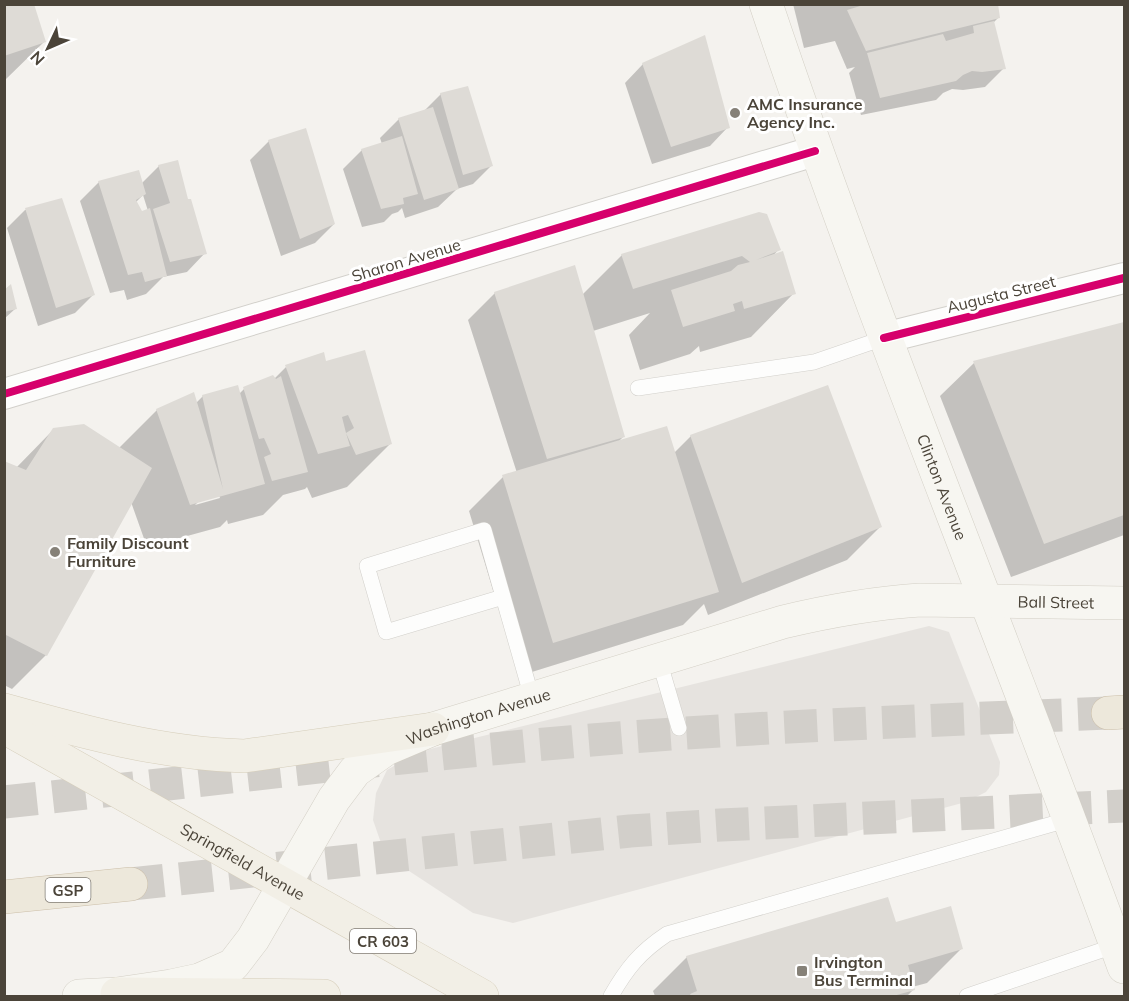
<svg xmlns="http://www.w3.org/2000/svg" width="1129" height="1001" font-family="Mulish,sans-serif">
  <style>
    .parking { fill: #e6e3df }
    .shadow { fill: #0003; fill-rule: evenodd }
    .building { fill: #dedbd6; fill-rule: evenodd }
    .lines { fill: none; stroke-linecap: round; stroke-linejoin: round }
    .highway-tunnel { stroke: #d2cfca; stroke-width: 33; stroke-dasharray: 33 16; stroke-linecap: butt }
    .lane-casing { stroke: #d2d0cb; stroke-width: 16 }
    .street-casing { stroke: #d2d0cb; stroke-width: 32 }
    .secondary-casing { stroke: #d3cfc5; stroke-width: 34 }
    .primary-casing { stroke: #d6cebb; stroke-width: 34 }
    .highway-casing { stroke: #ccbfa9; stroke-width: 34 }
    .lane { stroke: #fdfdfc; stroke-width: 15 }
    .street { stroke: #fdfdfc; stroke-width: 30 }
    .secondary { stroke: #f7f6f1; stroke-width: 33 }
    .primary { stroke: #f2efe6; stroke-width: 33 }
    .highway { stroke: #ede8db; stroke-width: 33 }
    .cycleway-casing { stroke: #fff; stroke-width: 11 }
    .cycleway { stroke: #d6006c; stroke-width: 8 }
    .poi-dot { fill: #868178; stroke: #fff; stroke-width: 2 }
    .labels { text-anchor: middle; dominant-baseline: central; stroke-width: 6; stroke-linejoin: round; paint-order: stroke }
    .shield { fill: #fff; stroke: #817c74; stroke-width: 1.5 }
    .shield-label { font-size: 15px; font-weight: bold; fill: #4b4439 }
    .poi-label { font-size: 16px; font-weight: bold; fill: #4b4439; stroke: #fff; text-anchor: start }
    .street-label { font-size: 16px; fill: #4b4439; stroke: #fff }
  </style>
  <rect width="100%" height="100%" fill="#f4f2ee"/>
  <path class="parking" d="M929,626L949,632L1000,762L999,775L986,792L966,802L513,923L473,913L406,869L381,843L373,820L376,793L387,770L418,752Z"/>
  <path class="shadow" d="M4,4L45,41L4,81Z
    M793,4H996L999,17L993,23L1004,68L985,87L963,90L952,89L943,93L936,100L861,115L849,73L855,67L847,69L835,41L804,48Z
    M643,64L728,127L710,146L652,164L625,83Z
    M441,94L491,166L473,184L457,189L438,207L405,218L402,208L398,212L392,214L384,222L362,227L343,169L362,150L382,144L380,138L399,119L423,112Z
    M269,141L334,224L315,243L281,256L250,160Z
    M159,166L187,200L205,253L187,272L163,277L146,294L127,300L124,290L110,293L80,201L99,182L141,184ZM143,195L148,211L141,213L136,202Z
    M61,200L94,294L75,313L38,326L7,228L25,210Z
    M779,249L772,257L794,293L751,337L700,352L699,346L690,354L640,370L629,335L650,313L593,331L623,437L618,442L674,453L691,436L881,526L847,560L708,615L704,604L683,625L519,676L469,511L503,477L517,473L468,320L495,293L582,295L622,255Z
    M4,292L15,309L4,319Z
    M1124,324V535L1011,577L940,396L974,363Z
    M325,363L390,444L347,487L312,498L307,487L305,489L283,495L263,515L228,524L227,520L220,527L147,547L131,502L46,655L12,689L4,685V463L16,468L54,429L119,448L157,410L196,403L203,396L239,394L244,389L274,379L286,367ZM219,495L220,498L195,505L199,501Z
    M961,949L927,983L912,987L913,990L907,996H655L653,991L687,957Z"/>
  <path class="building" d="M4,4H34L46,42L4,56Z
    M867,4H998L1000,18L866,51L847,10Z
    M994,21L1006,69L982,72L972,71L963,75L956,81L880,98L867,53L943,34L946,41L974,33L973,26Z
    M705,35L730,128L671,147L642,63Z
    M468,86L493,166L463,175L440,93Z
    M433,107L459,189L424,200L398,118Z
    M306,128L335,224L300,239L268,140Z
    M402,136L418,194L403,198L404,204L381,209L361,149Z
    M178,160L188,199H191L207,254L170,262L153,209L170,203L158,165Z
    M139,170L146,194L136,200L142,211L150,208L167,276L145,282L142,272L128,275L98,181Z
    M62,198L95,295L56,308L25,208Z
    M759,212L767,214L781,250L756,260L783,251L796,294L744,309L742,301L733,304L735,311L683,327L671,290L731,271L738,265L750,262L742,256L633,289L621,254Z
    M575,265L625,437L547,459L494,292Z
    M11,284L17,309L4,312V290Z
    M1124,322V515L1044,544L973,361Z
    M365,350L392,444L356,455L346,433L350,446L318,454L285,365L324,352L326,361ZM348,415L354,428L346,433L342,417Z
    M273,375L276,379L281,376L308,472L272,481L264,457L271,454L264,438L259,439L243,387Z
    M238,385L265,484L190,505L156,409L194,392L223,489L202,395Z
    M828,385L882,527L742,583L690,435Z
    M84,424L152,468L47,656L4,634V461L26,470L53,428Z
    M667,426L719,592L553,643L502,475Z
    M888,897L896,922L951,906L963,949L908,965L915,990L893,996H691L690,994L697,991L686,956Z"/>
  <g class="lines">
    <path class="highway-tunnel" d="M4,802C213,780 421,753 630,737C789,725 948,720 1108,713
      M131,884L630,831L721,825L1124,806"/>
    <defs>
      <path id="lane" d="M638,388L814,362L884,338
        M503,597L386,632L367,566L484,530L532,698
        M659,660L679,728
        M611,996C627,968 640,952 667,934L1070,819
        M967,996L1117,945"/>
      <path id="street" d="M884,338L1124,278
        M4,394L815,151"/>
      <g id="secondary">
        <path id="s1" d="M766,4C875,329 1007,645 1124,967"/>
        <path id="s2" d="M79,996L117,994L171,986L199,980L233,965L253,939L334,799L355,771L386,749L433,729L783,622C829,611 874,603 920,600L1124,603"/>
      </g>
      <g id="primary">
        <path d="M4,710C83,732 162,754 244,756L433,729"/>
        <path id="s3" d="M4,727L482,996"/>
        <path d="M117,994L324,996"/>
      </g>
      <path id="highway" d="M1108,713L1124,712
        M4,897L131,884"/>
    </defs>
    <use href="#lane" class="lane-casing"/>
    <use href="#street" class="street-casing"/>
    <use href="#secondary" class="secondary-casing"/>
    <use href="#primary" class="primary-casing"/>
    <use href="#highway" class="highway-casing"/>
    <use href="#lane" class="lane"/>
    <use href="#street" class="street"/>
    <use href="#secondary" class="secondary"/>
    <use href="#primary" class="primary"/>
    <use href="#highway" class="highway"/>
    <defs>
      <path id="cycleway" d="M884,338L1124,278
        M4,394L815,151"/>
    </defs>
    <use href="#cycleway" class="cycleway-casing"/>
    <use href="#cycleway" class="cycleway"/>
  </g>
  <g class="poi-dot">
    <circle cx="735" cy="113" r="6"/>
    <circle cx="55" cy="552" r="6"/>
    <rect x="796" y="965" width="12" height="12" rx="3"/>
  </g>
  <g class="labels">
    <g class="shield">
      <rect x="45.5" y="878" width="45" height="24" rx="4.5"/>
      <rect x="350" y="929" width="66" height="24" rx="4.5"/>
    </g>
    <g class="shield-label">
      <text x="68" y="890">GSP</text>
      <text x="383" y="941">CR 603</text>
    </g>
    <g class="poi-label">
      <text x="747" y="104">AMC Insurance<tspan x="747" dy="18">Agency Inc.</tspan></text>
      <text x="67" y="543">Family Discount<tspan x="67" dy="18">Furniture</tspan></text>
      <text x="814" y="962">Irvington<tspan x="814" dy="18">Bus Terminal</tspan></text>
    </g>
    <g class="street-label">
      <text transform="translate(406 260) rotate(-17)">Sharon Avenue</text>
      <text transform="translate(1001 294) rotate(-14)">Augusta Street</text>
      <text stroke="none"><textPath href="#s1" startOffset="514">Clinton Avenue</textPath></text>
      <text stroke="none"><textPath href="#s2" startOffset="1118">Ball Street</textPath></text>
      <text stroke="none"><textPath href="#s2" startOffset="524">Washington Avenue</textPath></text>
      <text stroke="none"><textPath href="#s3" startOffset="274">Springfield Avenue</textPath></text>
    </g>
  </g>
  <rect width="1129" height="1001" fill="none" stroke="#4b4439" stroke-width="12"/>
  <g transform="translate(48 48) rotate(226)" stroke="#ffffff" stroke-width="4.5" paint-order="stroke">
  <path d="M0-4.5L10 22L0 15L-10 22Z" fill="#4b4439"/>
  <text y="-9" font-size="16" font-weight="bold" text-anchor="middle" fill="#4b4439">N</text>
  </g>
</svg>
